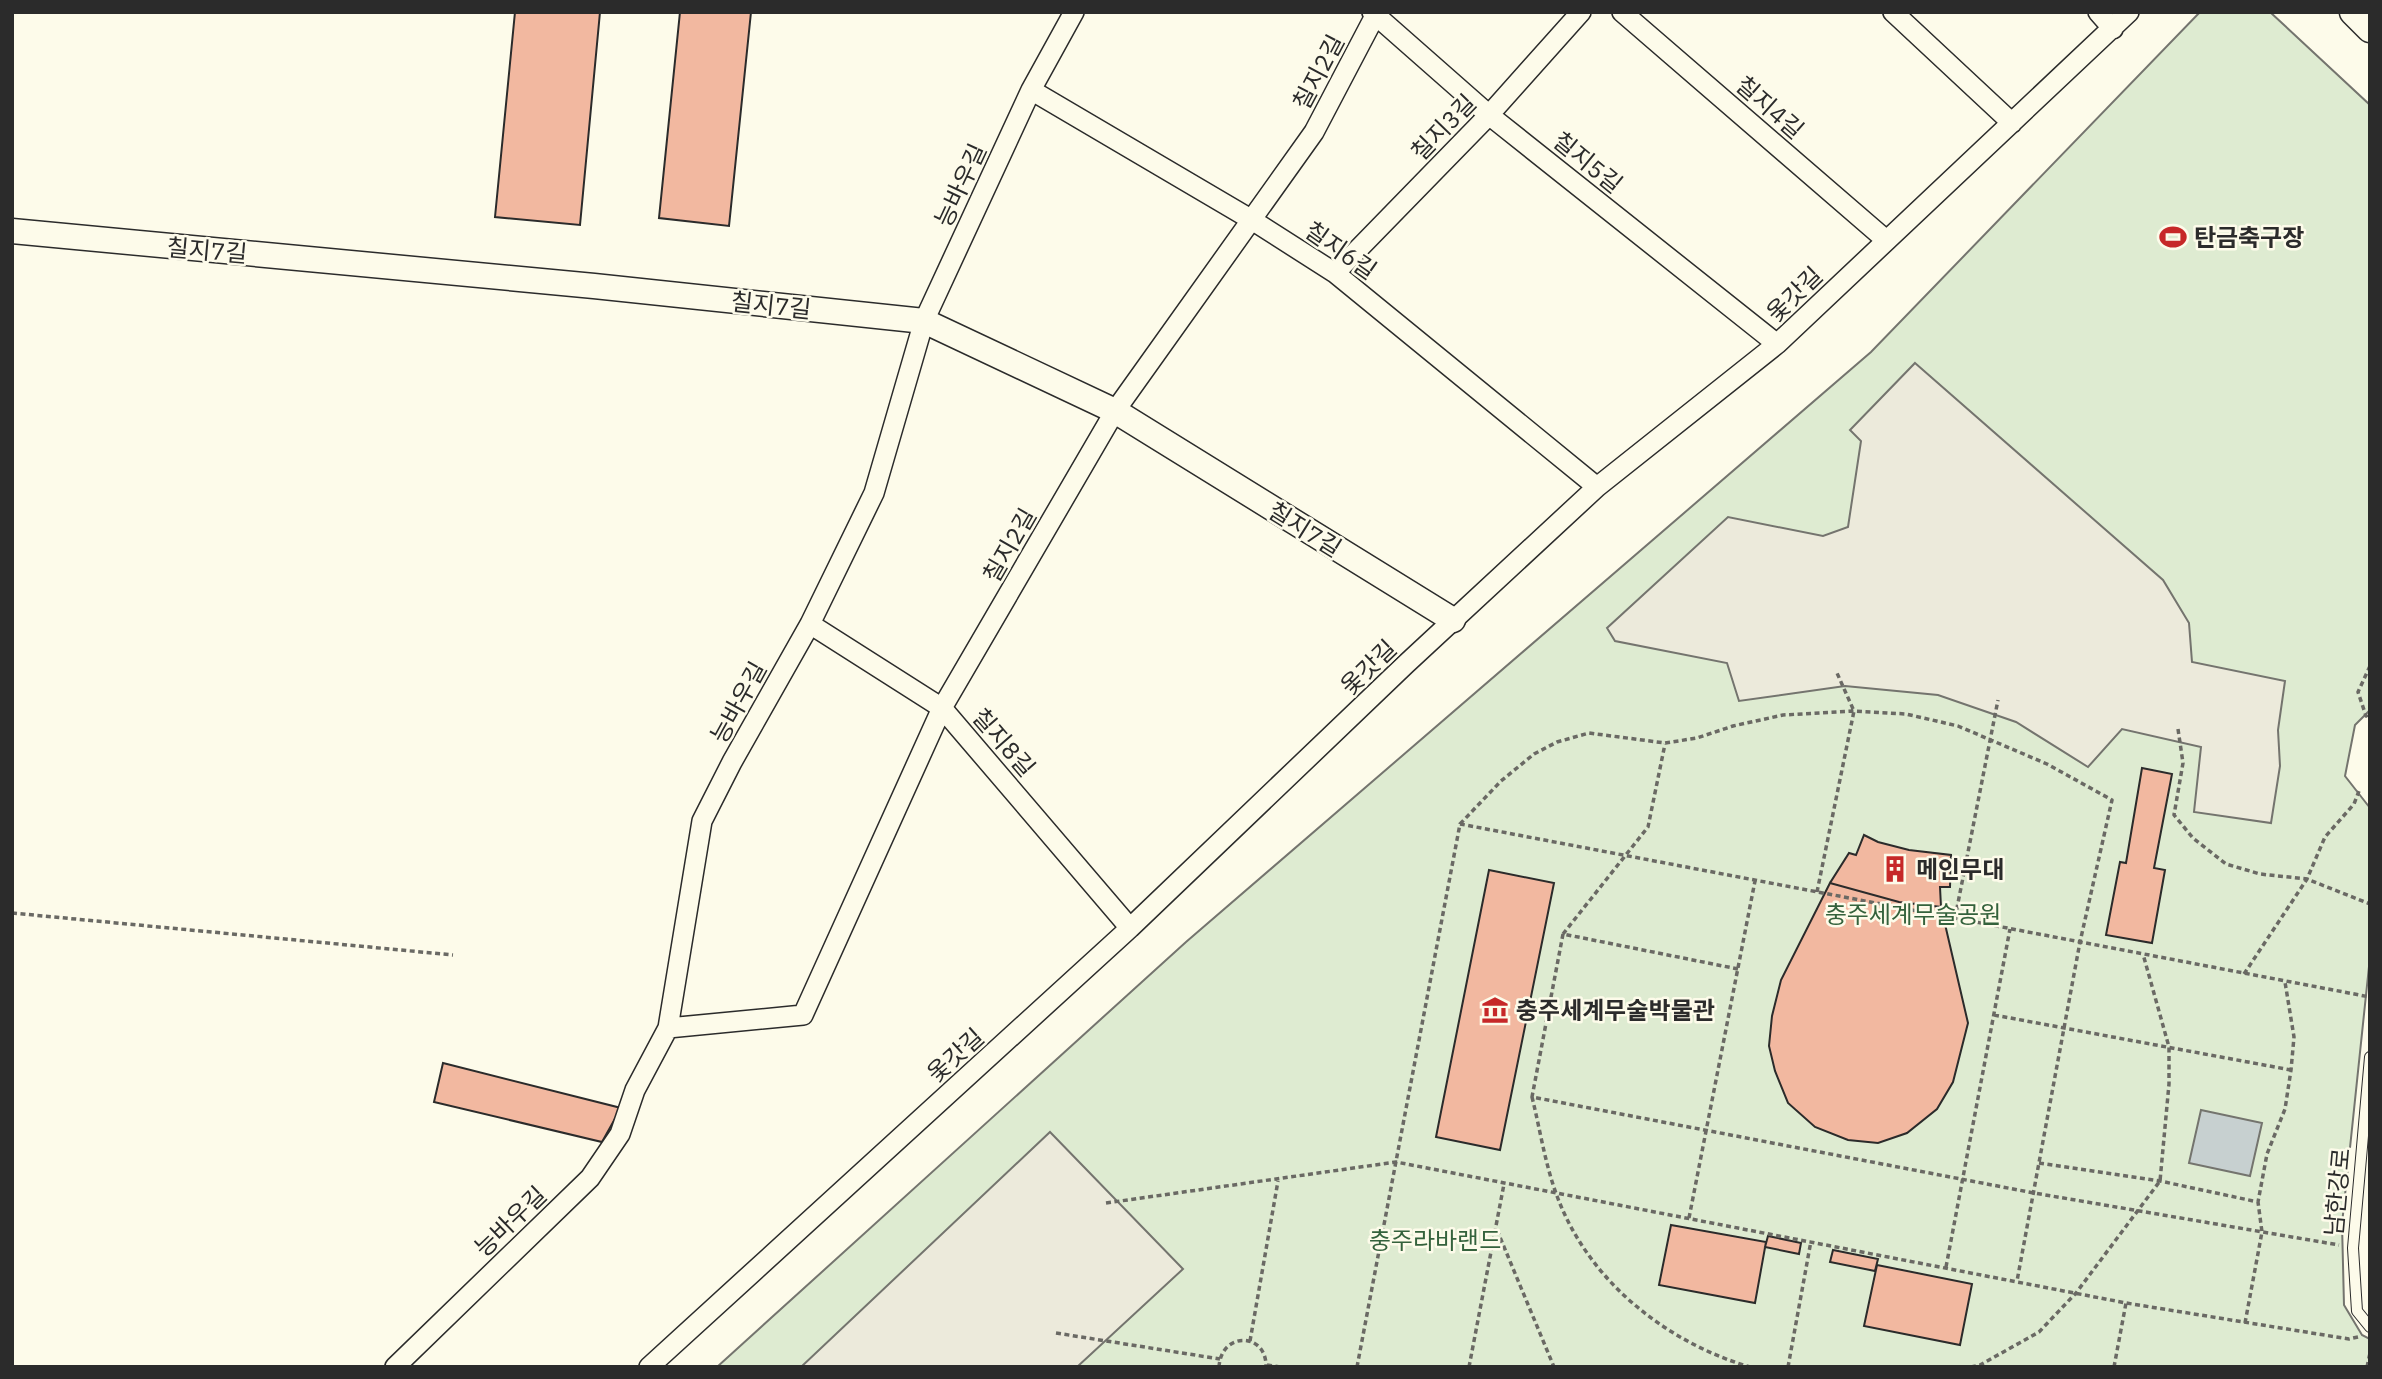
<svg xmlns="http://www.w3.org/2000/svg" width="2382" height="1379" font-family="'IBM Plex Sans','Noto Sans KR',sans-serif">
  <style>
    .green { fill: #deebd1; stroke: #74746e; stroke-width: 2 }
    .parking { fill: #eceadb; stroke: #74746e; stroke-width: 2 }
    .water { fill: #c7d0d0; stroke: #74746e; stroke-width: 2 }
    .building { fill: #f2b8a0; stroke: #2b2b2b; stroke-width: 2 }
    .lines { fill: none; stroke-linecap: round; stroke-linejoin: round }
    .service-casing { stroke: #2b2b2b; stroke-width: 12 }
    .minor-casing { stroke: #2b2b2b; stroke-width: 22 }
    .tertiary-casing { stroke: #2b2b2b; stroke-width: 27 }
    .secondary-casing { stroke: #2b2b2b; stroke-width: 29 }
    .path { stroke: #6a6964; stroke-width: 3.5; stroke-dasharray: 5 3.5; stroke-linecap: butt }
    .service { stroke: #fdfbea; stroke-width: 10 }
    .minor { stroke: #fdfbea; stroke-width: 19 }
    .tertiary { stroke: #fdfbea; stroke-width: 24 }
    .secondary { stroke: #fdfbea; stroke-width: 26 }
    .labels { text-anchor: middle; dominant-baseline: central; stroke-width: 5; stroke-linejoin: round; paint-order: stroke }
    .street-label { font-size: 24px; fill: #2b2b2b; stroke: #fdfbea }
    .poi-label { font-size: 24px; font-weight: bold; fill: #2b2b2b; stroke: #fdfbea; text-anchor: start }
    .park-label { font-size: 24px; fill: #34623c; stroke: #fdfbea }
  </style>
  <rect width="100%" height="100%" fill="#fdfbea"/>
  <path class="green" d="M2200,12H2270L2370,105V710L2355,725L2345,776L2370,808V957L2342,1224L2344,1305L2362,1335L2370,1339V1367H717L1186,942L1871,352Z"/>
  <path class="parking" d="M1915,363L2163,580L2189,623L2192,662L2285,681L2278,730L2280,766L2271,823L2194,812L2201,747L2122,729L2088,767L2016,722L1938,695L1845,686L1739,701L1727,663L1615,641L1607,628L1728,517L1823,536L1848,527L1861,441L1850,430Z
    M1050,1132L1183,1269L1077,1367H801Z"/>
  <path class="water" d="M2201,1110L2262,1123L2250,1176L2189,1163Z"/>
  <path class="building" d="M515,12H600L580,225L495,217Z
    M680,12H751L729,226L659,218Z
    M2142,768L2172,774L2154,868L2165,870L2152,943L2106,935L2120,862L2126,863Z
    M1864,835L1878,842L1909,850L1951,855L1950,887H1940L1941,907L1899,902L1830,883L1849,853L1856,855Z
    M1489,870L1554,883L1500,1150L1436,1137Z
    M1830,883L1899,902L1941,907L1968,1023L1953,1082L1937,1109L1907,1133L1878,1143L1848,1140L1815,1127L1788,1103L1775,1071L1769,1046L1772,1016L1781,980Z
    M443,1063L621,1108L602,1142L434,1102Z
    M1671,1225L1766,1242L1755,1303L1659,1285Z
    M1768,1236L1801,1243L1799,1254L1765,1247Z
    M1833,1250L1878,1259L1875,1271L1830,1262Z
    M1877,1265L1972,1284L1960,1345L1864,1326Z"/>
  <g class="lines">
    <defs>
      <path id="service" d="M2370,1057L2353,1248L2357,1311L2370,1327"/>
      <path id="minor" d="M1372,12L1489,115L1777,344
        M1622,12L1886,240
        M1893,12L2012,123
        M2098,12L2113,29
        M1031,90L1252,220L1335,273L1597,487
        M1335,273L1489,115L1581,12
        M810,624L942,708L1130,928
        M668,1028L803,1015L942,708L1115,411L1314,132L1377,12
        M395,1367L590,1178L620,1134L635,1090L668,1028L702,821L732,762L810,624L874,493L924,321L1031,90L1074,12
        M649,1367L1130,928L1406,664L1597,487L1777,344L2129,12"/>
      <path id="tertiary" d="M12,231L594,286L924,321L1115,411L1453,620"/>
      <path id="secondary" d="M2353,12L2370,29"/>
    </defs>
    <use href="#service" class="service-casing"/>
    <use href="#minor" class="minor-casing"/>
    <use href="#tertiary" class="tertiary-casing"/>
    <use href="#secondary" class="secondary-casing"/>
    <path class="path" d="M2370,666L2358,692L2366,716L2370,713
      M2178,729L2183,763L2174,815L2193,838L2226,864L2260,874L2307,879L2370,904
      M1460,824L1501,781L1534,754L1557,742L1589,733L1665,743L1697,738L1733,726L1783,715L1854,711L1906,714L1958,726L2047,764L2112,800L2080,942L2017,1281
      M1817,892L1854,711L1837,673
      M12,913L453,955
      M1955,918L1998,700
      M1563,934L1648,827L1665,744
      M1738,969L1563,934L1532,1097L2034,1193L2339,1245
      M2244,974L2307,879L2325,837L2354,804L2359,791
      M1994,1015L2291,1070
      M1532,1097C1540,1129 1545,1164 1557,1196C1588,1280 1665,1342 1750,1367
      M2039,1163L2160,1181L2258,1202L2267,1154L2285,1109L2291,1070L2294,1037L2285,982
      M1106,1203L1396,1162L2126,1303L2349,1339L2358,1337
      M1689,1218L1755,881
      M1497,1230L1554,1367
      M1946,1267L2010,929
      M2245,1323L2262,1232L2258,1202
      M1056,1333L1220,1359
      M1250,1341L1278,1181
      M1267,1365L1281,1367
      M1219,1367C1221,1331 1267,1332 1266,1367
      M1357,1367L1460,824L2370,997
      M1469,1367L1504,1184
      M1788,1367L1811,1241
      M1971,1367L1980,1365L2039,1332L2076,1293L2160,1181L2169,1084V1047L2143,954
      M2114,1367L2126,1303
      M2367,1367L2370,1353"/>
    <use href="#service" class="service"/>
    <use href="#minor" class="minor"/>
    <use href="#tertiary" class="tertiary"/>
    <use href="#secondary" class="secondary"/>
  </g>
  <defs>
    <symbol id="stadium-bare" viewBox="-9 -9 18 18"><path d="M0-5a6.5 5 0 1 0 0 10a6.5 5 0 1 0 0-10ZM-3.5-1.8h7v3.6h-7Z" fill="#c62828" stroke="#fdfbea" stroke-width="2.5" paint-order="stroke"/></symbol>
    <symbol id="building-bare" viewBox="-9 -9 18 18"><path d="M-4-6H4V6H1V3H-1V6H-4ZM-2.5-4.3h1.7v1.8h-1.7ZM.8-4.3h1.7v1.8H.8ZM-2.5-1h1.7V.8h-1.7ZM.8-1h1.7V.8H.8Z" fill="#c62828" stroke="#fdfbea" stroke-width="2.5" paint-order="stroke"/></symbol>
    <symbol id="museum-bare" viewBox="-9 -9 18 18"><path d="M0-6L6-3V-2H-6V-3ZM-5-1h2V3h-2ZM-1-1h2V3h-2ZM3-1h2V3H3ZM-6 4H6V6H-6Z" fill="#c62828" stroke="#fdfbea" stroke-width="2.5" paint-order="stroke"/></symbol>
  </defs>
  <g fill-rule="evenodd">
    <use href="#stadium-bare" x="2154" y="218" width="38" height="38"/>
    <use href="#building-bare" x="1876" y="850" width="38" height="38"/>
    <use href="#museum-bare" x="1476" y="991" width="38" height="38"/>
  </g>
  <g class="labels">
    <g class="street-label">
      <text transform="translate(1318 72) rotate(-62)">칠지2길</text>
      <text transform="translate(1770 107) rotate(41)">칠지4길</text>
      <text transform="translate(1443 127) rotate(-46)">칠지3길</text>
      <text transform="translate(1588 162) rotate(39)">칠지5길</text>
      <text transform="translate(960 185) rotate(-65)">능바우길</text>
      <text transform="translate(207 250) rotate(5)">칠지7길</text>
      <text transform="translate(1341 250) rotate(35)">칠지6길</text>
      <text transform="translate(1794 294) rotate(-44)">옻갓길</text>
      <text transform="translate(771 305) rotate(6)">칠지7길</text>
      <text transform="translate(1305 529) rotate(32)">칠지7길</text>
      <text transform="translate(1009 545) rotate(-60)">칠지2길</text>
      <text transform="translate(1368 667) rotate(-44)">옻갓길</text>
      <text transform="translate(738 702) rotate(-61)">능바우길</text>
      <text transform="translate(1004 742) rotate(49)">칠지8길</text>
      <text transform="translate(955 1055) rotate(-42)">옻갓길</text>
      <text transform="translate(2337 1192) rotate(-85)">남한강로</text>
      <text transform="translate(510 1221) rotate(-44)">능바우길</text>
    </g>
    <g class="poi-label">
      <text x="2194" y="237">탄금축구장</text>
      <text x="1916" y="869">메인무대</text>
      <text x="1516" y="1010">충주세계무술박물관</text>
    </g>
    <g class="park-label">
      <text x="1913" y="914">충주세계무술공원</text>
      <text x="1435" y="1240">충주라바랜드</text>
    </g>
  </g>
  <rect width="2382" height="1379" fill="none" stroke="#2b2b2b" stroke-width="28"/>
</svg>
